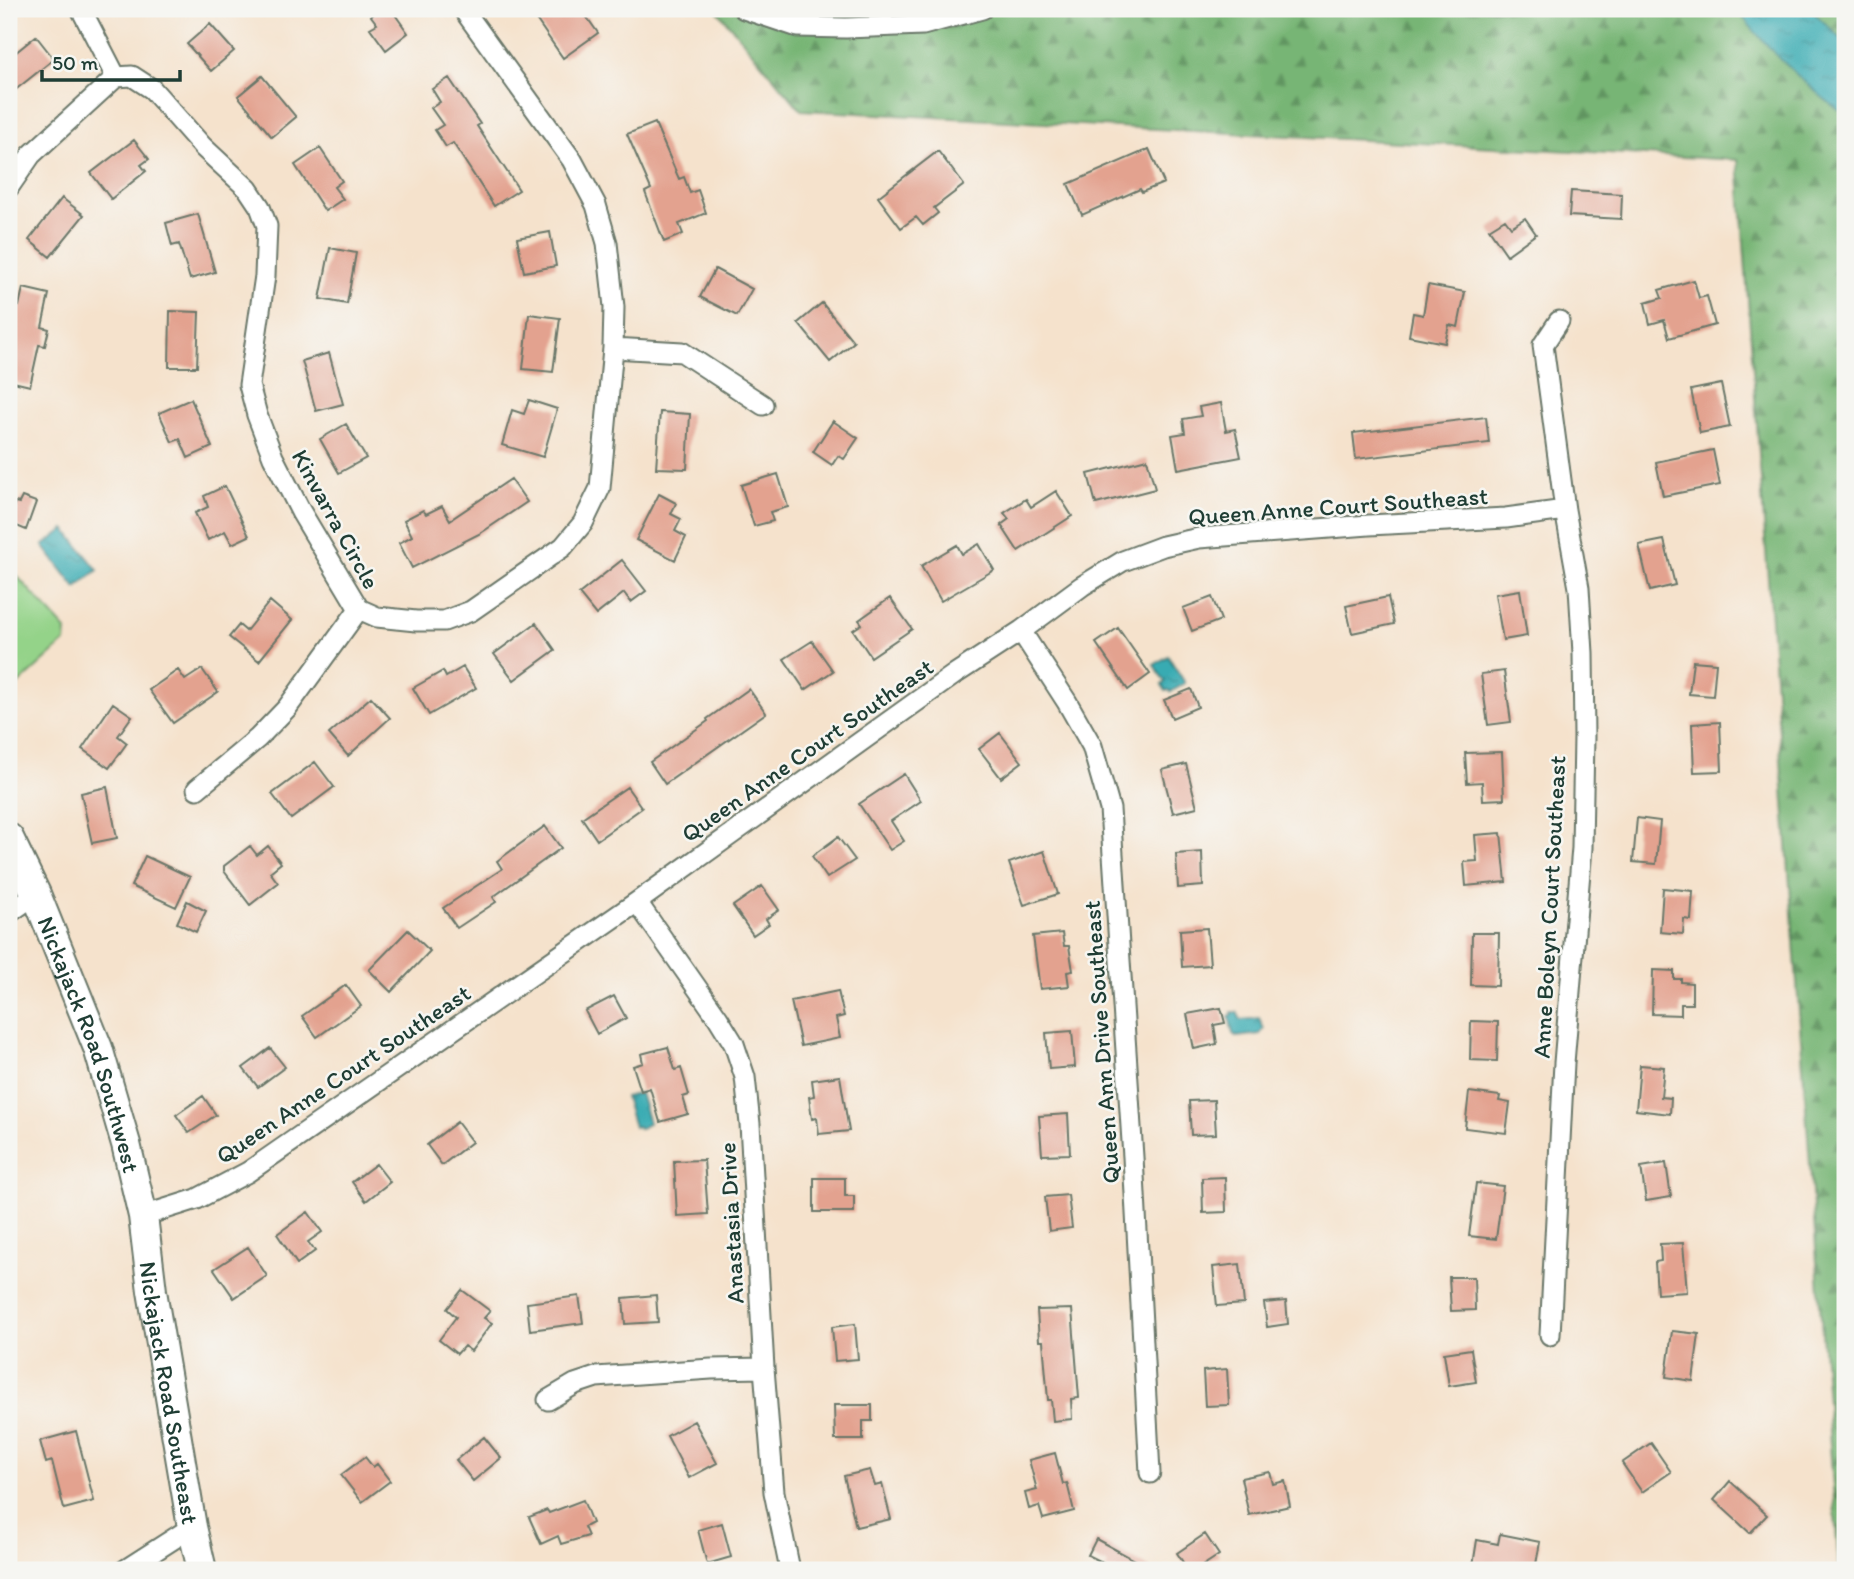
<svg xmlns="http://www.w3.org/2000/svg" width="1854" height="1579" font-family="Itim,sans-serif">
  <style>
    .forest { fill: url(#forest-firs); stroke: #4b7954; stroke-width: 2 }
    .pitch { fill: #94d389; stroke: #5a885e; stroke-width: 2 }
    .water { fill: url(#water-ripples); stroke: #2c7473; stroke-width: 2 }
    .building { fill: #e3a28f }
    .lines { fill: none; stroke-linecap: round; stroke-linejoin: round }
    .street-casing { stroke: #6a7769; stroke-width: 23 }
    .secondary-casing { stroke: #6a7769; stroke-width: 32 }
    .street { stroke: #fff; stroke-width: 19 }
    .secondary { stroke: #fff; stroke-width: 28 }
    .labels { text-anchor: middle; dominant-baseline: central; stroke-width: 5; stroke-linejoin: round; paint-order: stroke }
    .street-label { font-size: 24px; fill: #1f3d34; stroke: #f6f6f2 }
  </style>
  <defs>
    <pattern id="forest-firs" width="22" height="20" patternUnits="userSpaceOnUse" patternTransform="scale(1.75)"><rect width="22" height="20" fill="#77b575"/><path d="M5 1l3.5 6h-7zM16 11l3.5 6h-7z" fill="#619461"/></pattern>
    <pattern id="water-ripples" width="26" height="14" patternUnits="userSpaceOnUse" patternTransform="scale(1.75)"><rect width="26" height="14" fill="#39abb2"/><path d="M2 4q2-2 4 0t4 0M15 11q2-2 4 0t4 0" fill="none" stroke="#2f8c92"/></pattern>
  </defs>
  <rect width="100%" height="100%" fill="#f6f6f2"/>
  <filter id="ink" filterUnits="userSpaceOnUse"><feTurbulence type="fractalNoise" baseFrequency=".0143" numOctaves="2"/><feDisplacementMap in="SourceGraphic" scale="14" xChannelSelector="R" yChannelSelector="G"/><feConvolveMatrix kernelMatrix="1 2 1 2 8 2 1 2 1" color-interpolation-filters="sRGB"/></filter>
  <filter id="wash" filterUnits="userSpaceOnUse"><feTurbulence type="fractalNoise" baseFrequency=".00686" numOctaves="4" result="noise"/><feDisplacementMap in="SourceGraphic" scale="28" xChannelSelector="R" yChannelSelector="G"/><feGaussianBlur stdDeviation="1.57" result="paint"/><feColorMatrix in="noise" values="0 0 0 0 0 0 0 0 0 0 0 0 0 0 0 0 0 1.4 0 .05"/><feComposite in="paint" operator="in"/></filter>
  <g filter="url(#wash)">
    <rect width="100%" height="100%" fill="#f5e2cc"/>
    <path class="forest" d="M716,9H1845V1570H1839L1738,160L801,110Z"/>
    <path class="pitch" d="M9,574L16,575L66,630L65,642L9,693Z"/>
    <path class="water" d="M1736,9H1810L1845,42V115C1803,84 1768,49 1736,9Z
      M65,529L98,570L76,588L43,546Z
      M1168,656L1185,683L1171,692L1169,690L1166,691L1162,685L1165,682L1154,665Z
      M1232,1012H1237L1241,1020L1259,1018L1264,1029L1260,1034L1237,1037L1233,1034L1229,1016L1232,1015Z
      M640,1093L649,1123L639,1129L638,1126L634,1127L625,1097Z"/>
    <g id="blocks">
      <path class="building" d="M380,9H391L408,33L386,50L370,28L377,24L371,16Z
        M529,9H581L598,33L563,58Z
        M210,24L234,51L211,71L187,44Z
        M36,36L54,59L9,95V58Z
        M262,76L296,117L272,137L238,96Z
        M449,78L480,124L477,126L519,190L494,206L453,143L446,147L435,130L443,125L431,108L440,102L432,89Z
        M655,123L679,179L684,177L690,193L698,190L706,213L679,224L683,234L664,242L645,192L651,189L627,134Z
        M134,140L149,159L141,165L146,171L111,199L91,173Z
        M320,148L342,181L334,187L343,199L325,211L295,165Z
        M1149,149L1164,183L1142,192L1140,189L1082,215L1068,184Z
        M938,151L964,185L934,208L938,213L923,225L916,217L901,228L878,197Z
        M1571,191L1622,194L1621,219L1569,216Z
        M62,198L84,215L50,257L29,240Z
        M198,214L215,272L190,279L179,244L172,246L166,223Z
        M1525,218L1536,234L1507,255L1489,229L1505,219L1511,227Z
        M550,232L556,266L524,272L517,238Z
        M330,248L356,253L347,304L320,299Z
        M715,269L752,289L737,316L700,297Z
        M1694,280L1699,298L1707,296L1715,325L1669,338L1664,320L1650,324L1645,303L1662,298L1659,290Z
        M1428,285L1465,292L1458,327L1449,325L1445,343L1409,336L1413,313L1423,315Z
        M23,288L49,294L42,327L49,329L45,346L39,345L30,386L9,381V316L11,304L19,306Z
        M822,303L854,342L830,362L798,323Z
        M170,311L199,312L197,367H169Z
        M529,314L560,318L553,372L523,369Z
        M329,353L343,404L316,411L302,361Z
        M1721,384L1730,427L1700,433L1691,390Z
        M191,399L212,447L188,458L180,439L172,442L159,413Z
        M529,400L557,409L543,457L502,445L512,410L524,414Z
        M1221,403L1226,431L1235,429L1241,457L1178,469L1172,435L1185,433L1183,419L1201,416L1199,407Z
        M660,412L690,414L687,469L656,468Z
        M1486,417L1489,443L1356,459L1353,433Z
        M833,421L858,438L844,459L838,456L832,465L813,452Z
        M346,424L366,458L339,473L320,439Z
        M1713,450L1720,485L1663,496L1656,462Z
        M1147,459L1155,489L1096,504L1088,474Z
        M778,474L788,507L770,512L773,521L754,526L741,485Z
        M511,479L527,502L481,533L412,568L399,543L412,536L404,520L423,510L426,514L442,506L450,520Z
        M225,486L249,536L232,544L225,531L208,540L195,513L208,507L204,496Z
        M1056,491L1072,516L1018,551L1001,525L1009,519L1004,513L1026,499L1031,507Z
        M659,494L676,503L671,514L681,519L675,531L686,537L675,560L636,540Z
        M22,497L36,502L26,530L12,524L14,519L9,517L15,502L19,503Z
        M1664,540L1675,585L1650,591L1639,545Z
        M979,544L994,570L941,601L921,566L957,545L962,554Z
        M622,560L646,591L631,602L624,593L596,615L579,594Z
        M1520,590L1527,636L1503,640L1495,594Z
        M1212,597L1221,620L1192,631L1183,608Z
        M1388,597L1394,624L1352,633L1346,606Z
        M890,598L912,629L871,657L853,630L862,624L859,620Z
        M270,601L292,620L259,661L229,637L239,625L246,631Z
        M536,623L555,650L514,680L494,654Z
        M1118,628L1150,674L1128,690L1096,643Z
        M812,641L833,671L805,690L784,659Z
        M1693,661L1716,663L1713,696L1689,694Z
        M463,667L476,688L429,715L413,688L443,671L446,677Z
        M202,669L218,692L173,723L149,690L178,670L185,680Z
        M1504,671L1511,722L1488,725L1481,674Z
        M749,689L766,713L665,784L650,762L708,721L707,719Z
        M1191,689L1198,707L1172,718L1164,700Z
        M371,697L390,718L348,756L329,734Z
        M113,703L132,716L118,736L127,743L109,768L82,749Z
        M1720,722L1722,771L1694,772L1692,724Z
        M1000,733L1022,762L1001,778L979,749Z
        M1502,752L1504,799L1483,800L1482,782L1467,783L1465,753Z
        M315,762L334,787L291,819L272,794Z
        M1186,764L1197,807L1173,813L1162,770Z
        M904,774L921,801L891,821L904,841L890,850L859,804Z
        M107,787L117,838L92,843L81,793Z
        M627,787L642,808L597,840L582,818Z
        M1637,818L1660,821L1656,864L1633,862Z
        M545,826L561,848L493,897L496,902L457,928L443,908L502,869L497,861Z
        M1501,833L1506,882L1466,886L1464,862L1477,861L1475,835Z
        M838,837L855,860L827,878L812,856Z
        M250,846L257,855L268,846L281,863L270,872L278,883L250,905L224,871V866Z
        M1044,851L1058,894L1024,905L1009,863Z
        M1202,852L1203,886L1178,888L1176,854Z
        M145,856L190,877L176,907L131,886Z
        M762,886L779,910L766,919L769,924L753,935L733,906Z
        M1663,888L1693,891L1691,920L1684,919L1683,934L1660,932Z
        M187,901L206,911L196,932L177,923Z
        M1207,928L1210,965L1182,967L1180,930Z
        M408,930L430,951L391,992L369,970Z
        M1062,933L1064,946H1069L1073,971L1067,972L1069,986L1040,989L1033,936Z
        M1472,933H1499L1498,986L1471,985Z
        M1653,970L1674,971V979H1681V982L1692,983V1004H1681V1015L1652,1014Z
        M346,985L361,1006L317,1037L302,1016Z
        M838,991L844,1016L836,1018L840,1038L801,1046L791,1001Z
        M614,996L626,1018L597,1034L585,1011Z
        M1221,1008L1225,1023L1214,1025L1217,1044L1194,1049L1187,1014Z
        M1471,1021L1498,1022L1497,1061L1470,1060Z
        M1072,1031L1075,1067L1049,1069L1046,1033Z
        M668,1047L675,1070L681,1068L689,1095L683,1097L688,1114L660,1122L650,1088L641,1091L633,1066L643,1063L641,1054Z
        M270,1048L285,1067L258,1087L243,1068Z
        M1640,1065L1664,1067L1661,1097L1671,1098L1670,1114L1636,1110Z
        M840,1076L849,1131L819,1134L817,1118L812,1119L809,1097L814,1096L812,1080Z
        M1469,1092L1500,1096L1499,1101L1510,1103L1506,1133L1465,1128Z
        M203,1096L216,1115L189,1133L176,1115Z
        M1214,1100L1216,1134L1191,1135L1189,1101Z
        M1068,1114L1070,1154L1042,1155L1039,1116Z
        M457,1122L472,1142L442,1165L427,1145Z
        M704,1160L708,1214L677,1216L674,1161Z
        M1666,1163L1671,1197L1646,1201L1641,1167Z
        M376,1164L390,1182L366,1201L352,1182Z
        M1225,1177L1226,1212L1203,1213L1202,1178Z
        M814,1178H845V1196H854V1212H814Z
        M1476,1183L1503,1186L1496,1239L1469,1236Z
        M1068,1195L1072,1228L1049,1231L1045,1197Z
        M308,1212L322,1232L308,1242L315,1251L297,1264L277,1234Z
        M1683,1243L1687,1292L1657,1294L1655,1262L1661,1261L1660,1244Z
        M248,1247L267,1276L234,1298L214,1269Z
        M1240,1264L1244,1304L1217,1306L1213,1267Z
        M1449,1277H1474L1475,1310L1451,1311Z
        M462,1290L490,1311L484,1318L492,1323L471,1351L464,1346L457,1354L439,1340L456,1317L447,1309Z
        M656,1295L658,1322L625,1324L623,1298Z
        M579,1296L583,1323L530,1330L527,1303Z
        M1286,1301L1288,1324L1267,1327L1264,1303Z
        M1072,1309L1079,1398L1071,1399L1072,1419L1053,1421L1051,1400H1048L1043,1341H1039L1037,1310Z
        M855,1324L858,1359L835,1361L832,1327Z
        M1672,1331L1699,1334L1693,1381L1666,1377Z
        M1471,1349L1476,1382L1449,1386L1444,1353Z
        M1227,1369L1229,1405L1205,1406L1203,1371Z
        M834,1405H872V1421H863V1440H835Z
        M694,1421L717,1463L689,1478L667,1436Z
        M76,1431L94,1501L64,1509L52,1461L46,1463L40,1441Z
        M484,1437L501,1458L473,1481L456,1460Z
        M1651,1443L1671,1472L1642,1492L1622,1463Z
        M1055,1453L1063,1484L1067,1483L1074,1511L1043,1519L1039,1506L1029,1509L1025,1493L1037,1490L1029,1460Z
        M365,1457L373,1467L377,1464L390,1481L362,1502L341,1475Z
        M870,1470L875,1486L882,1484L891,1519L856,1527L844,1476Z
        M1270,1472L1273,1484L1285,1481L1290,1506L1249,1515L1241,1478Z
        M1730,1481L1767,1515L1750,1533L1714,1500Z
        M583,1500L592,1523L584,1527L588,1536L561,1544L558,1536L541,1544L529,1517L547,1510L549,1513Z
        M722,1523L731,1557L707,1564L698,1530Z
        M1205,1534L1219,1555L1196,1570H1188L1177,1553Z
        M1500,1534L1540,1542L1535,1570H1500L1473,1565L1477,1540L1498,1544Z
        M1096,1539L1153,1570H1105L1108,1565L1088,1555Z"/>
    </g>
  </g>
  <g filter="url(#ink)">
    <use href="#blocks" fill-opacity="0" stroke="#6a7769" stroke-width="2"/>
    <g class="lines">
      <defs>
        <path id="street" d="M81,9L116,77
          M744,9L798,27L846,28L923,25L982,9
          M116,77L132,76L152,89L203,147L248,189L260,207L267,226L265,276L249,385L257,415L273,457L301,512L359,609L377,617L416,621H444L471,611L563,547L583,523L600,488L613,348L614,307L607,243L596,205L572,160L463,9
          M9,187L31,155L116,77
          M613,348L682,352L763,405
          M1021,631L1067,702L1092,746L1110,809L1133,1157L1150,1473
          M197,789L258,738L287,708L359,609
          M637,902L718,1018L734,1044L745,1077L750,1124L764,1368L774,1492L790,1570
          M9,913L36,894
          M143,1216L197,1199L248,1172L637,902L955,674L1021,631L1082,586L1123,561L1163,546L1199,538L1369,525L1506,518L1565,510
          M1550,1335L1564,1063L1582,848L1584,737L1583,653L1579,588L1565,510L1543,345L1559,321
          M548,1400L575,1384L596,1377L711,1369L764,1368
          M125,1570L192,1527"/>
        <g id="secondary">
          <path id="s1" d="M9,838L36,894L98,1048L126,1144L143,1216L152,1291L192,1527L202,1570"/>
        </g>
      </defs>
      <use href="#street" class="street-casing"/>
      <use href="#secondary" class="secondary-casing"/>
      <use href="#street" class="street"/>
      <use href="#secondary" class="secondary"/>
    </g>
  </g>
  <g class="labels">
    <g class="street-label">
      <text transform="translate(1338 506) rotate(-4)">Queen Anne Court Southeast</text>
      <text transform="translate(336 519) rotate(61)">Kinvarra Circle</text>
      <text transform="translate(807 750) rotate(-35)">Queen Anne Court Southeast</text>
      <text transform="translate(1549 907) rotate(-87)">Anne Boleyn Court Southeast</text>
      <text transform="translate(1101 1042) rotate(-94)">Queen Ann Drive Southeast</text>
      <text stroke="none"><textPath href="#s1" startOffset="222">Nickajack Road Southwest</textPath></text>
      <text transform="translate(343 1074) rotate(-34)">Queen Anne Court Southeast</text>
      <text transform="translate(731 1223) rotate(-93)">Anastasia Drive</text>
      <text stroke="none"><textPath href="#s1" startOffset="581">Nickajack Road Southeast</textPath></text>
    </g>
  </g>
  <rect width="1854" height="1579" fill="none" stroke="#f6f6f2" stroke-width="35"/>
  <path d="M42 70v10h138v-10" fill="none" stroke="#1f3d34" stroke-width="3.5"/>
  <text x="52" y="70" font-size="21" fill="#1f3d34" stroke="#f6f6f2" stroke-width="5" paint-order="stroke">50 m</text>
</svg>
